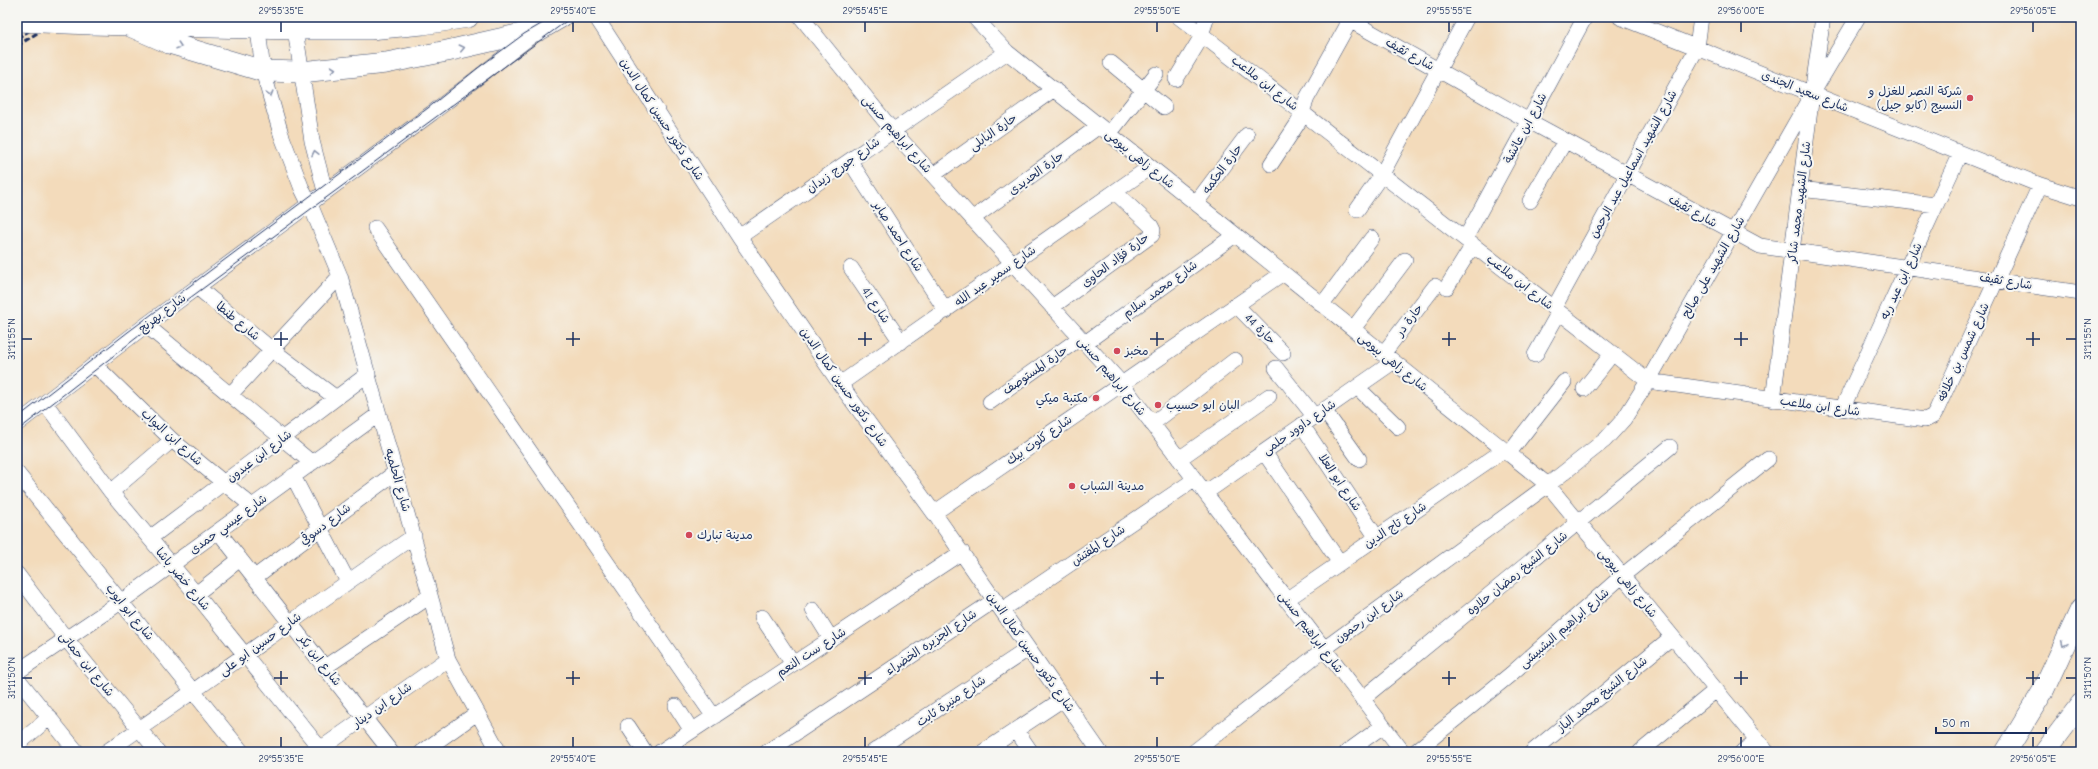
<svg xmlns="http://www.w3.org/2000/svg" width="2098" height="769" font-family="'Comic Neue','Playpen Sans Arabic',sans-serif">
  <style>
    .lines { fill: none; stroke-linecap: round; stroke-linejoin: round }
    .street-casing { stroke: #3b496c; stroke-width: 16 }
    .secondary-casing { stroke: #3b496c; stroke-width: 22 }
    .street { stroke: #fff; stroke-width: 15 }
    .secondary { stroke: #fff; stroke-width: 21 }
    .tram { stroke: #1b2f5e; stroke-width: 1 }
    .rail { stroke: #1b2f5e; stroke-width: 3; stroke-dasharray: 6 3; stroke-linecap: butt }
    .secondary-bridge-casing { stroke: #3b496c; stroke-width: 22; stroke-linecap: butt }
    .secondary-bridge { stroke: #fff; stroke-width: 21 }
    .oneway { stroke: #8d97ae }
    .ticks { fill: none; stroke: #1b2f5e; stroke-width: 1.5 }
    .poi-dot { fill: #d1495b; stroke: #f6f6f2; stroke-width: 1.5 }
    .labels { text-anchor: middle; dominant-baseline: central; stroke-width: 4; stroke-linejoin: round; paint-order: stroke }
    .street-label { font-size: 12px; fill: #1b2f5e; stroke: #f6f6f2 }
    .poi-label { font-size: 12px; fill: #1b2f5e; stroke: #f6f6f2; text-anchor: start }
    .neatline { fill: none; stroke: #1b2f5e; stroke-width: 1.5 }
    .ticks-label { font-size: 10px; text-anchor: middle; fill: #1b2f5e }
  </style>
  <rect width="100%" height="100%" fill="#f6f6f2"/>
  <filter id="ink" filterUnits="userSpaceOnUse"><feTurbulence type="fractalNoise" baseFrequency=".025" numOctaves="2"/><feDisplacementMap in="SourceGraphic" scale="8" xChannelSelector="R" yChannelSelector="G"/><feConvolveMatrix kernelMatrix="1 2 1 2 8 2 1 2 1" color-interpolation-filters="sRGB"/></filter>
  <filter id="wash" filterUnits="userSpaceOnUse"><feTurbulence type="fractalNoise" baseFrequency=".012" numOctaves="4" result="noise"/><feDisplacementMap in="SourceGraphic" scale="16" xChannelSelector="R" yChannelSelector="G"/><feGaussianBlur stdDeviation="0.9" result="paint"/><feColorMatrix in="noise" values="0 0 0 0 0 0 0 0 0 0 0 0 0 0 0 0 0 1.4 0 .05"/><feComposite in="paint" operator="in"/></filter>
  <g filter="url(#wash)">
    <rect width="100%" height="100%" fill="#f3dbbb"/>
  </g>
  <g filter="url(#ink)">
    <g class="lines">
      <defs>
        <path id="street" d="M596,17L739,237L840,384L934,513L1100,752
          M801,17L893,131L1122,384L1403,752
          M974,17L1007,52L1548,485L1767,752
          M1179,17L1648,381L1925,420L1933,416L1937,409L2040,185
          M1344,17L1529,121L1760,246L2081,293
          M1620,17L2040,185L2081,198
          M258,29L263,71L281,134L302,189L312,209L340,276L448,659L499,752
          M295,29L312,141L325,191
          M1111,63L1164,107
          M1176,79L1199,41L1207,17
          M1109,134L1156,74
          M850,161L946,311
          M1271,164L1298,123L1307,98L1352,17
          M933,175L1054,89
          M1800,189L1936,205
          M1530,201L1565,141
          M1196,203L1247,135
          M1357,210L1382,174L1467,17
          M972,219L1099,126
          M375,228L714,717
          M739,237L1007,52
          M1465,239L1585,17
          M851,268L901,342
          M197,287L271,349L336,398
          M1447,287L1473,245
          M1236,305L1283,353
          M1322,305L1372,238
          M1052,307L1152,235L1153,230L1151,226L1115,192
          M1554,308L1697,48L1701,17
          M146,325L312,463
          M1353,329L1405,260
          M1085,343L1235,235
          M1383,354L1435,286
          M1535,355L1559,312
          M95,365L172,440L252,506
          M1276,368L1315,417
          M840,384L1150,167
          M1357,387L1398,427
          M1584,389L1612,354
          M230,395L340,276
          M1773,400L1812,94L1858,17
          M990,402L1080,338
          M45,403L111,492L196,594L323,752
          M1842,409L1960,153
          M1324,410L1359,459
          M17,424L146,325L432,113L535,33
          M1152,424L1235,360
          M1302,425L1377,538
          M1264,452L1340,563
          M1508,454L1564,382
          M1179,459L1269,396
          M17,473L242,752
          M293,476L348,582
          M111,492L172,440
          M1205,493L1393,362
          M934,513L1283,273
          M218,531L391,752
          M150,538L368,374
          M17,574L67,640L158,752
          M255,577L396,472
          M196,594L240,559
          M1286,600L1504,450
          M813,610L831,639
          M1002,610L1194,480
          M762,617L793,664
          M325,667L430,596
          M17,672L122,601L379,414
          M17,678L77,752
          M1362,699L1670,447
          M676,706L692,731
          M628,726L645,752
          M1016,730L1031,752
          M17,745L50,717
          M106,752C209,681 311,607 414,536
          M316,752L448,659
          M422,752L477,713
          M660,752L962,552
          M767,752L995,600
          M873,752L1028,649
          M983,752L1063,699
          M1194,752L1324,649L1548,485L1605,440L1624,419L1648,381L1812,94L1823,17
          M1347,752L1383,726
          M1415,752L1511,674L1622,576L1768,459
          M1532,752L1672,637
          M1640,752L1716,690
          M1742,752L1757,740"/>
        <path id="secondary" d="M91,24L295,29H370L423,24L468,17
          M130,26L169,43L263,71L301,72L386,63L447,51L539,30L561,17
          M2006,752L2043,691L2081,609
          M2045,752L2081,704"/>
      </defs>
      <use href="#street" class="street-casing"/>
      <use href="#secondary" class="secondary-casing"/>
      <use href="#street" class="street"/>
      <use href="#secondary" class="secondary"/>
      <path class="tram" d="M17,418L128,332L428,108L478,68L524,34L553,17
        M17,431L149,328L572,17"/>
      <path class="rail" d="M17,38L36,27
        M17,46L62,17"/>
      <defs>
        <path id="secondary-bridge" d="M17,21L91,24"/>
      </defs>
      <use href="#secondary-bridge" class="secondary-bridge-casing"/>
      <use href="#secondary-bridge" class="secondary-bridge"/>
    </g>
    <defs><path id="oneway-chevron" d="M-2-3.5L2.5 0L-2 3.5" fill="none" stroke-width="1.6" stroke-linecap="round" stroke-linejoin="round"/></defs>
    <g class="oneway">
      <use href="#oneway-chevron" transform="translate(179 46) rotate(18)"/>
      <use href="#oneway-chevron" transform="translate(462 48) rotate(-13)"/>
      <use href="#oneway-chevron" transform="translate(333 69) rotate(-7)"/>
      <use href="#oneway-chevron" transform="translate(270 94) rotate(74)"/>
      <use href="#oneway-chevron" transform="translate(315 153) rotate(-102)"/>
      <use href="#oneway-chevron" transform="translate(2064 644) rotate(114)"/>
    </g>
  </g>
  <path class="ticks" d="M281,22V32M573,22V32M865,22V32M1157,22V32M1449,22V32M1741,22V32M2033,22V32M281,332V346M573,332V346M865,332V346M1157,332V346M1449,332V346M1741,332V346M2033,332V346M22,339H32M274,339H288M566,339H580M858,339H872M1150,339H1164M1442,339H1456M1734,339H1748M2026,339H2040M2066,339H2076M281,671V685M573,671V685M865,671V685M1157,671V685M1449,671V685M1741,671V685M2033,671V685M22,678H32M274,678H288M566,678H580M858,678H872M1150,678H1164M1442,678H1456M1734,678H1748M2026,678H2040M2066,678H2076M281,737V747M573,737V747M865,737V747M1157,737V747M1449,737V747M1741,737V747M2033,737V747"/>
  <g class="poi-dot">
    <circle cx="1970" cy="98" r="4"/>
    <circle cx="1117" cy="351" r="4"/>
    <circle cx="1096" cy="398" r="4"/>
    <circle cx="1158" cy="405" r="4"/>
    <circle cx="1072" cy="486" r="4"/>
    <circle cx="689" cy="535" r="4"/>
  </g>
  <g class="labels">
    <g class="street-label">
      <text transform="translate(1410 54) rotate(29)">شارع ثقيف</text>
      <text transform="translate(1265 83) rotate(38)">شارع ابن ملاعب</text>
      <text transform="translate(1805 91) rotate(22)">شارع سعيد الجندى</text>
      <text transform="translate(662 119) rotate(57)">شارع دكتور حسين كمال الدين</text>
      <text transform="translate(1525 128) rotate(-62)">شارع ابن عائشة</text>
      <text transform="translate(993 132) rotate(-35)">حارة البابلى</text>
      <text transform="translate(897 134) rotate(49)">شارع ابراهيم حسنى</text>
      <text transform="translate(1140 159) rotate(39)">شارع زاهى بيومى</text>
      <text transform="translate(1633 164) rotate(-61)">شارع الشهيد اسماعيل عبد الرحمن</text>
      <text transform="translate(843 165) rotate(-35)">شارع جورج زيدان</text>
      <text transform="translate(1222 169) rotate(-53)">حارة الحكمه</text>
      <text transform="translate(1036 173) rotate(-36)">حارة الحديدى</text>
      <text transform="translate(1799 202) rotate(-83)">شارع الشهيد محمد شاكر</text>
      <text transform="translate(1693 211) rotate(29)">شارع ثقيف</text>
      <text transform="translate(898 236) rotate(57)">شارع احمد صابر</text>
      <text transform="translate(1115 260) rotate(-37)">حارة فؤاد الحاوى</text>
      <text transform="translate(1713 267) rotate(-60)">شارع الشهيد على صالح</text>
      <text transform="translate(995 276) rotate(-35)">شارع سمير عبد الله</text>
      <text transform="translate(1901 281) rotate(-65)">شارع ابن عبد ربه</text>
      <text transform="translate(2006 281) rotate(9)">شارع ثقيف</text>
      <text transform="translate(1520 282) rotate(38)">شارع ابن ملاعب</text>
      <text transform="translate(1160 289) rotate(-36)">شارع محمد سلام</text>
      <text transform="translate(876 305) rotate(56)">شارع 41</text>
      <text transform="translate(162 313) rotate(-37)">شارع بهرنج</text>
      <text transform="translate(1409 320) rotate(-53)">حارة در</text>
      <text transform="translate(238 321) rotate(40)">شارع طنطا</text>
      <text transform="translate(1260 329) rotate(45)">حارة 44</text>
      <text transform="translate(1963 352) rotate(-65)">شارع شمس بن خلافه</text>
      <text transform="translate(1393 362) rotate(39)">شارع زاهى بيومى</text>
      <text transform="translate(1035 370) rotate(-35)">حارة المستوصف</text>
      <text transform="translate(1112 376) rotate(50)">شارع ابراهيم حسنى</text>
      <text transform="translate(844 387) rotate(55)">شارع دكتور حسين كمال الدين</text>
      <text transform="translate(1820 406) rotate(8)">شارع ابن ملاعب</text>
      <text transform="translate(1299 427) rotate(-35)">شارع داوود حلمى</text>
      <text transform="translate(172 437) rotate(42)">شارع ابن البواب</text>
      <text transform="translate(1039 440) rotate(-35)">شارع كلوت بيك</text>
      <text transform="translate(259 456) rotate(-37)">شارع ابن عبدون</text>
      <text transform="translate(398 480) rotate(74)">شارع الحلميه</text>
      <text transform="translate(1340 482) rotate(56)">شارع ابو العلا</text>
      <text transform="translate(228 524) rotate(-36)">شارع عيسي حمدى</text>
      <text transform="translate(325 524) rotate(-37)">شارع دسوقي</text>
      <text transform="translate(1395 525) rotate(-34)">شارع تاج الدين</text>
      <text transform="translate(1098 545) rotate(-34)">شارع المفتش</text>
      <text transform="translate(1517 573) rotate(-39)">شارع الشيخ رمضان حلاوه</text>
      <text transform="translate(183 579) rotate(50)">شارع خضر باشا</text>
      <text transform="translate(1628 583) rotate(51)">شارع زاهى بيومى</text>
      <text transform="translate(130 612) rotate(51)">شارع ابو ايوب</text>
      <text transform="translate(1369 616) rotate(-36)">شارع ابن رحمون</text>
      <text transform="translate(1564 628) rotate(-41)">شارع ابراهيم البشبيشى</text>
      <text transform="translate(1311 632) rotate(53)">شارع ابراهيم حسنى</text>
      <text transform="translate(931 642) rotate(-34)">شارع الجزيره الخضراء</text>
      <text transform="translate(260 644) rotate(-36)">شارع حسين ابو على</text>
      <text transform="translate(811 652) rotate(-33)">شارع ست النعم</text>
      <text transform="translate(1031 652) rotate(55)">شارع دكتور حسين كمال الدين</text>
      <text transform="translate(320 660) rotate(52)">شارع ابن بكر</text>
      <text transform="translate(87 664) rotate(51)">شارع ابن حماتى</text>
      <text transform="translate(1602 694) rotate(-39)">شارع الشيخ محمد الباز</text>
      <text transform="translate(951 701) rotate(-34)">شارع منيرة ثابت</text>
      <text transform="translate(382 705) rotate(-35)">شارع ابن دينار</text>
    </g>
    <g class="poi-label">
      <text x="1962" y="91" text-anchor="end">شركة النصر للغزل و<tspan x="1962" dy="14">النسيج (كابو جيل)</tspan></text>
      <text x="1125" y="351">مخبز</text>
      <text x="1088" y="398" text-anchor="end">مكتبة ميكي</text>
      <text x="1166" y="405">البان ابو حسيب</text>
      <text x="1080" y="486">مدينة الشباب</text>
      <text x="697" y="535">مدينة تبارك</text>
    </g>
  </g>
  <rect width="2098" height="769" fill="none" stroke="#f6f6f2" stroke-width="44"/>
  <path d="M1936 727v6h110v-6" fill="none" stroke="#1b2f5e" stroke-width="2"/>
  <text x="1942" y="727" font-size="12" fill="#1b2f5e" stroke="#f6f6f2" stroke-width="3" paint-order="stroke">50 m</text>
  <rect x="22" y="22" width="2054" height="725" class="neatline"/>
  <g class="ticks-label">
    <text x="281" y="14">29°55'35"E</text>
    <text x="573" y="14">29°55'40"E</text>
    <text x="865" y="14">29°55'45"E</text>
    <text x="1157" y="14">29°55'50"E</text>
    <text x="1449" y="14">29°55'55"E</text>
    <text x="1741" y="14">29°56'00"E</text>
    <text x="2033" y="14">29°56'05"E</text>
    <text transform="translate(11 339) rotate(-90)" y="4">31°11'55"N</text>
    <text transform="translate(2087 339) rotate(-90)" y="4">31°11'55"N</text>
    <text transform="translate(11 678) rotate(-90)" y="4">31°11'50"N</text>
    <text transform="translate(2087 678) rotate(-90)" y="4">31°11'50"N</text>
    <text x="281" y="762">29°55'35"E</text>
    <text x="573" y="762">29°55'40"E</text>
    <text x="865" y="762">29°55'45"E</text>
    <text x="1157" y="762">29°55'50"E</text>
    <text x="1449" y="762">29°55'55"E</text>
    <text x="1741" y="762">29°56'00"E</text>
    <text x="2033" y="762">29°56'05"E</text>
  </g>
</svg>
